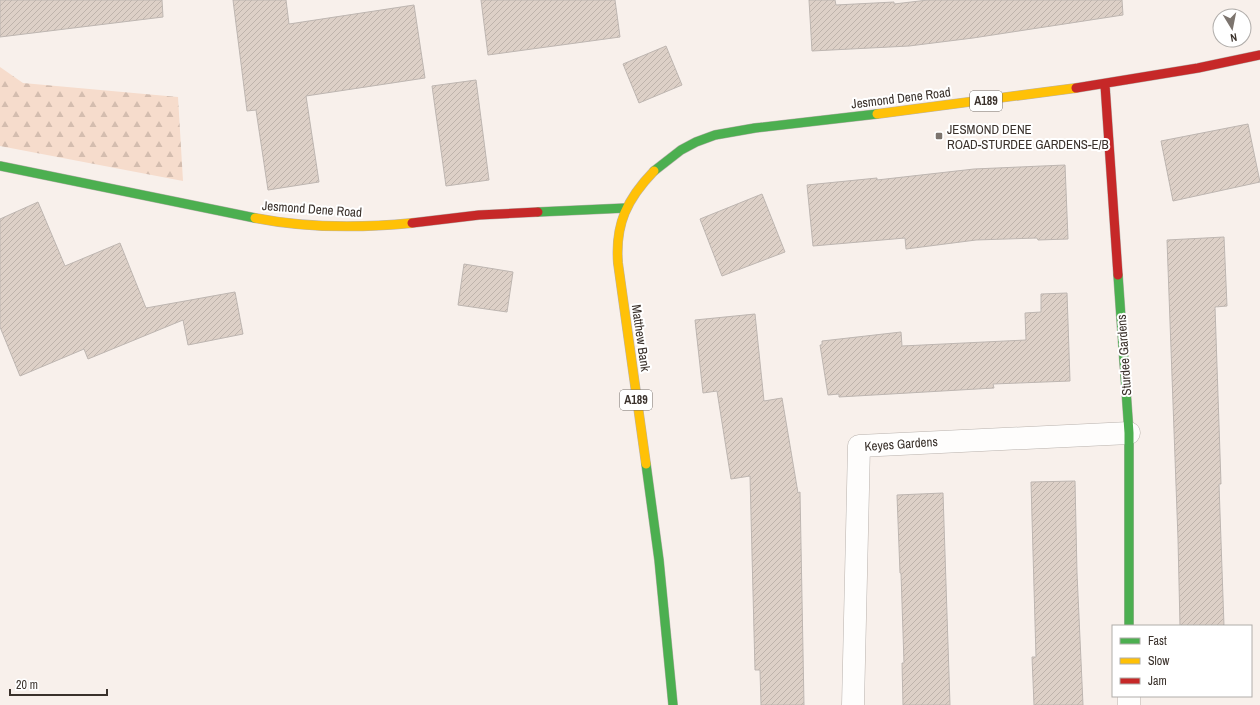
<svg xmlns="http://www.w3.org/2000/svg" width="1260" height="705" font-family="'Archivo Narrow',sans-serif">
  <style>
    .forest { fill: url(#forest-firs) }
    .building { fill: url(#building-hatch); stroke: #beb6b1 }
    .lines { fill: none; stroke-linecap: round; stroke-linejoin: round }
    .street-casing { stroke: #b9b2ad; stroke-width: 23 }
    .fast-casing { stroke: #b9b2ad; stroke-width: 10 }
    .slow-casing { stroke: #b9b2ad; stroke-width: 10 }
    .jam-casing { stroke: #b9b2ad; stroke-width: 10 }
    .street { stroke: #fefdfc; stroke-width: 22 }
    .fast { stroke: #4caf50; stroke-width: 9 }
    .slow { stroke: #ffc107; stroke-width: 9 }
    .jam { stroke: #c62828; stroke-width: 9 }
    .poi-dot { fill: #7c746e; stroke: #fff; stroke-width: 1.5 }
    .labels { text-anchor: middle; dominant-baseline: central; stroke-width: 4; stroke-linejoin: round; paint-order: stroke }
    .shield { fill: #fff; stroke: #756f6b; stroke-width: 1 }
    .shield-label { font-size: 12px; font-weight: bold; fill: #3a312b }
    .street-label { font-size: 13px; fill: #3a312b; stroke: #fff }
    .poi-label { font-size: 13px; fill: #3a312b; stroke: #fff; text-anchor: start }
  </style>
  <defs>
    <pattern id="forest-firs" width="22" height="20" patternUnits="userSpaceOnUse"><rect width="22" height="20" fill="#f6dccc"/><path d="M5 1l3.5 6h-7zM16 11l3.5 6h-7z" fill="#d4bdaf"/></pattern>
    <pattern id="building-hatch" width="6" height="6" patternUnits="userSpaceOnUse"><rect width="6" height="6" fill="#ddd0c7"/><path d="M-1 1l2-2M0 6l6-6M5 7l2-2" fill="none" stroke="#beb3ab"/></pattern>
  </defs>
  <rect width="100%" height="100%" fill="#f8f0eb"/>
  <path class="forest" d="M0,67L23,83L178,97L183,181L0,146Z"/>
  <path class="building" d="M0,0H162L163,17L0,37Z
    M233,0H286L289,24L414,5L425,78L306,96L319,182L268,190L256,110L247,111Z
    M481,0H615L620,37L488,55Z
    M809,0H835L836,5L894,2V4L928,0H1122L1123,15L973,38L909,46L812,51Z
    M666,46L682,85L639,103L623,64Z
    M476,80L489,180L446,186L432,86Z
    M1248,124L1260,182L1173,201L1161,141Z
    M1065,165L1068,239L1038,240L1037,238L976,240L906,249L905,238L813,246L807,185L877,178V180L974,169Z
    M762,194L785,252L722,276L700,219Z
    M38,202L65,266L120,243L146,308L235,292L243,334L188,345L183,320L88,359L84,349L20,376L0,327V219Z
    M1224,237L1227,306L1215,307L1221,484H1219L1224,626H1180L1178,539L1167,240Z
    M464,264L513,272L507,312L458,305Z
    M1067,293L1070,381L993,384L994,388L839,397V394L828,395L820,345H822V341L901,332L902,346L1026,340L1025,313L1041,312V294Z
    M755,314L764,401L782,398L798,493L800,492L804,705H761L760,670H755L750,476L731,479L717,391L703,393L695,320Z
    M1075,481L1077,573L1083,705H1034L1032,657H1036L1031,482Z
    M943,493L950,705H903L902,663H904L901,573H900L897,495Z"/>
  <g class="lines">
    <defs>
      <path id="street" d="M1129,696V705
        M853,705L859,446L1129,433"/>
      <path id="fast" d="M0,166L255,218
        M654,171L681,150L696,142L715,135L755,128L877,114
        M538,212L626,208
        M1118,275L1129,433V626
        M646,464L659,560L673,705"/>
      <path id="slow" d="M877,114L1076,88
        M255,218C306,228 361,228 412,223
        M646,464L618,263C615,224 627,199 654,171"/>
      <path id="jam" d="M1105,85L1118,275
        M1076,88L1198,68L1260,55
        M412,223L479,215L538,212"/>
    </defs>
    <use href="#street" class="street-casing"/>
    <use href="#fast" class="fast-casing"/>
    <use href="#slow" class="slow-casing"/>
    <use href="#jam" class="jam-casing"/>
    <use href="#street" class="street"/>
    <use href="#fast" class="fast"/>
    <use href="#slow" class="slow"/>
    <use href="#jam" class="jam"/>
  </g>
  <rect class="poi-dot" x="935" y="132" width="8" height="8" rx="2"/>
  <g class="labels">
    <g class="shield">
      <rect x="970" y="91" width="32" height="20" rx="3"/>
      <rect x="620" y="390" width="32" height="20" rx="3"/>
    </g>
    <g class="shield-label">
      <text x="986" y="101">A189</text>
      <text x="636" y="400">A189</text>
    </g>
    <g class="street-label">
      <text transform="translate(901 98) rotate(-7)">Jesmond Dene Road</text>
      <text transform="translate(312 209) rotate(4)">Jesmond Dene Road</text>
      <text transform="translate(641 338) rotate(82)">Matthew Bank</text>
      <text transform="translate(1124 355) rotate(-94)">Sturdee Gardens</text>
      <text transform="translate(901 444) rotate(-4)">Keyes Gardens</text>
    </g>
    <g class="poi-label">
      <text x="947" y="129">JESMOND DENE<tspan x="947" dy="15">ROAD-STURDEE GARDENS-E/B</tspan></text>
    </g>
  </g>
  <rect x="1112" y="625" width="140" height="72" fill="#ffffff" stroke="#b0adaa"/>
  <rect x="1120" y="638" width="20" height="6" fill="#4caf50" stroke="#b0adaa"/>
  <text x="1148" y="645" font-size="12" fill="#3a312b">Fast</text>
  <rect x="1120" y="658" width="20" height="6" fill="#ffc107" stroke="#b0adaa"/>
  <text x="1148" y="665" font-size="12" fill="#3a312b">Slow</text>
  <rect x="1120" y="678" width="20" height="6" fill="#c62828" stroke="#b0adaa"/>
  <text x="1148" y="685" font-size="12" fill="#3a312b">Jam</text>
  <g transform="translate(1232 28) rotate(170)"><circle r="19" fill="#ffffff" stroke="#b0adaa"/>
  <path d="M0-3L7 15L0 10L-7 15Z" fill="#7c746e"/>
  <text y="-6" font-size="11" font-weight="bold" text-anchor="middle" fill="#3a312b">N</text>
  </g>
  <path d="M10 689v6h97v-6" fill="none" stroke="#3a312b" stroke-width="2"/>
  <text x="16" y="689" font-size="12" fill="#3a312b" stroke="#ffffff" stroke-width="3" paint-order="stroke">20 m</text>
</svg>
